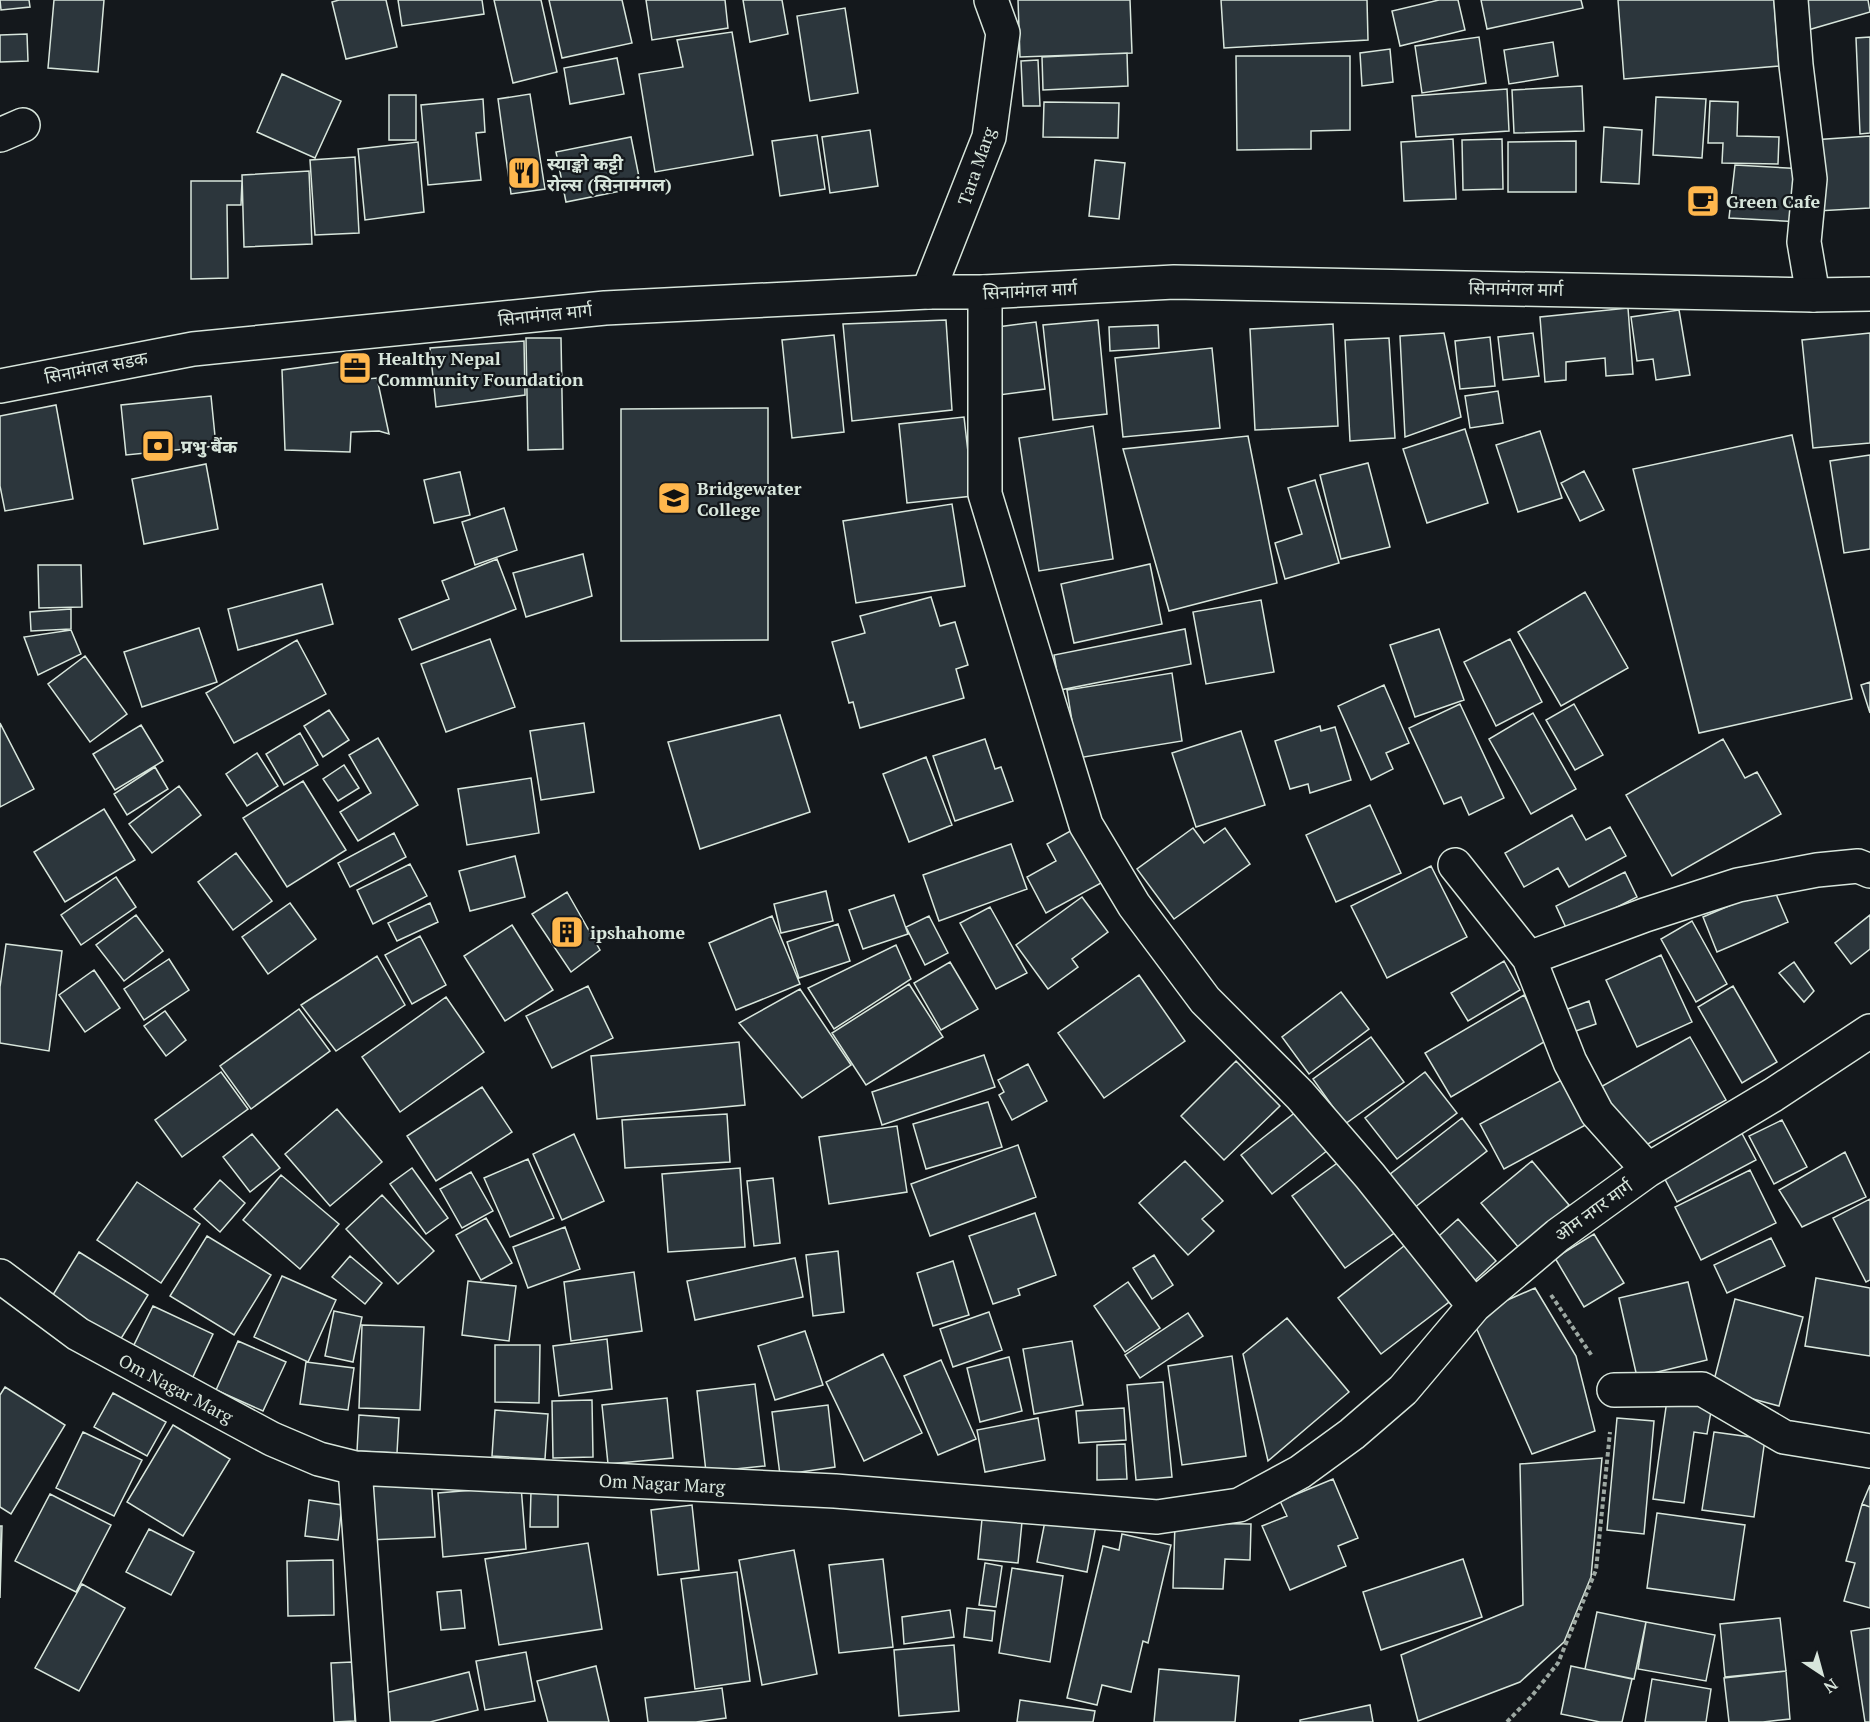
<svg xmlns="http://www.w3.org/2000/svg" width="1870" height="1722" font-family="'PT Serif','Noto Sans Devanagari',serif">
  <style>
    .building { fill: #2c363c; stroke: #d8e6dc; stroke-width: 1.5 }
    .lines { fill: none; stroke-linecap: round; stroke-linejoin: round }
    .minor-casing { stroke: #d8e6dc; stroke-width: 36 }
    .major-casing { stroke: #d8e6dc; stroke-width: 36 }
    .path { stroke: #9da8a2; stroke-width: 4; stroke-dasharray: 4.5 3; stroke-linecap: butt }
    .minor { stroke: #14181c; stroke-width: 33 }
    .major { stroke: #14181c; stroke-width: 33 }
    .labels { text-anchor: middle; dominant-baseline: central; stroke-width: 4.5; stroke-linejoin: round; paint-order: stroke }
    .poi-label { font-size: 18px; font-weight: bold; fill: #d8e6dc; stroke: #14181c; text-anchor: start }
    .street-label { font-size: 18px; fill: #d8e6dc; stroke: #14181c }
  </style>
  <rect width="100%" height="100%" fill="#14181c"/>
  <path class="building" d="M0,0H29L30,7L1,10Z
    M54,0H104L98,72L48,68Z
    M339,0H386L397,47L346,59L332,2Z
    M398,0H482L484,14L402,26Z
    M494,0H541L557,72L513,83Z
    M549,0H622L632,43L562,58Z
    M646,0H725L728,28L652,40Z
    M743,0H782L788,34L750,42Z
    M1018,0H1130L1132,53L1020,57Z
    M1221,0H1367L1368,40L1224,48Z
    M1439,0H1458L1465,30L1400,46L1392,11Z
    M1481,0H1581L1583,8L1487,29Z
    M1618,0H1774L1779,66L1624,79Z
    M1799,0H1868L1870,12L1808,30Z
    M845,8L858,93L810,101L797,16Z
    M732,32L753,155L655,172L639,74L683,67L677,40Z
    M27,34L28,61L0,62V35Z
    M1479,37L1486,83L1422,93L1415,46Z
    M1870,37V133L1860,134L1856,38Z
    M1553,42L1558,76L1509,84L1504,50Z
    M1390,49L1393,82L1362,86L1360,53Z
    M1127,53L1128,86L1043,90L1042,57Z
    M1236,56H1350V130L1311,131V149L1237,150Z
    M617,58L624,94L570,104L564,68Z
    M1038,60L1040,106H1023L1021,61Z
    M282,74L341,101L315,158L257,132Z
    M1582,86L1584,131L1514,133L1512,90Z
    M1507,89L1509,131L1416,137L1412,96Z
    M530,94L545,189L511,194L498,99Z
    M389,95H416V140H389Z
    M1656,97L1706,99L1702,158L1653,155Z
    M483,99L485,132L476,133L481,180L428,185L421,105Z
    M1710,101L1738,102L1737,136L1779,137L1778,164L1722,163L1723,143H1708Z
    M1044,102L1119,103L1118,138L1043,137Z
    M1604,127L1642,130L1639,184L1601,182Z
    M870,130L878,186L830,193L822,137Z
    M817,135L825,189L780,196L772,141Z
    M1870,136V208L1817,211L1812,140Z
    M631,137L641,187L566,202L556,152Z
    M1453,139L1456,199L1404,201L1401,142Z
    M1502,139L1503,189L1463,190L1462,140Z
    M1576,141V192H1508V142Z
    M418,142L424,212L365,220L358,149Z
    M355,157L359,233L315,235L310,160Z
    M1095,160L1125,163L1119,219L1089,216Z
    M1735,165L1805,169L1802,222L1729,218Z
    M309,171L312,244L244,247L242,175Z
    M191,181H242L241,205H227L228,278L191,279Z
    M1628,308L1633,374L1606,376L1605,358L1566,362V380L1545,382L1540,317Z
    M1679,310L1690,375L1656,380L1653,359L1637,361L1631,317Z
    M946,320L952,410L852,421L843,324Z
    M1098,320L1107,414L1053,420L1043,325Z
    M1036,322L1045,389L999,395L990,328Z
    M1333,324L1338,426L1255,430L1250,329Z
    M1158,325L1159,348L1110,351L1109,327Z
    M1444,333L1461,417L1405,437L1400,336Z
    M1533,333L1539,376L1503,380L1498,337Z
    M1870,333V443L1813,448L1802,340Z
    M834,335L844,432L792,438L782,340Z
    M1490,337L1495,386L1460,389L1455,341Z
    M526,338H561L563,449L528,450Z
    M1389,338L1395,438L1350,441L1345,340Z
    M524,341L525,395L436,407L430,348Z
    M1212,348L1220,428L1123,437L1115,358Z
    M368,358L367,379L377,378L389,434L379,431L351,432L350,452L285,450L282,370Z
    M1498,391L1503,423L1470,428L1465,396Z
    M211,396L216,446L126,455L121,405Z
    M56,405L73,499L5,511L0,486V416Z
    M768,408V640L621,641V409Z
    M964,417L973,496L907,503L899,424Z
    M1093,426L1113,559L1039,571L1019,438Z
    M1465,429L1488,503L1427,523L1403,449Z
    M1540,431L1562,498L1518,512L1496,445Z
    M1792,435L1852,699L1699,733L1633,469Z
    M1248,436L1277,583L1169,611L1123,449Z
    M1870,455V549L1844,553L1830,461Z
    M1368,463L1390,547L1341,559L1320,475Z
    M206,464L218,529L144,544L132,479Z
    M1584,471L1604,510L1580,521L1561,483Z
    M460,472L470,515L434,523L424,480Z
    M1315,480L1339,563L1285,579L1275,543L1302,534L1288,488Z
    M952,504L965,586L856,603L843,521Z
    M504,508L517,550L475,565L462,522Z
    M583,554L592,596L526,617L513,573Z
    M497,559L516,609L412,650L399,619L449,599L442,581Z
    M1150,564L1162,624L1074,643L1061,584Z
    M38,565H81L82,607L39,608Z
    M322,584L333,624L238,650L228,609Z
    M1585,592L1628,668L1561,706L1518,632Z
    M931,597L940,626L955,622L968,665L956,669L964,698L860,728L853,702L849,703L832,642L865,633L860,616Z
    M1261,600L1274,672L1206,684L1193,612Z
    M71,609V629L31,631L30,612Z
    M199,628L217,682L142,707L124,652Z
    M1185,629L1191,664L1060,690L1054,655Z
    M1439,629L1464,700L1415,717L1390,645Z
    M71,630L81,654L38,675L24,637Z
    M490,639L515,707L446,732L421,664Z
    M1510,639L1542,702L1496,726L1464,662Z
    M297,640L326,694L234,743L206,693Z
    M85,656L127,714L90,742L48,684Z
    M1172,673L1182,741L1078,758L1067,690Z
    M1870,682V713L1861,685Z
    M1384,685L1409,743L1386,753L1393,769L1371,780L1338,706Z
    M1460,704L1504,798L1469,815L1461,797L1444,804L1409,728Z
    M1574,704L1603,755L1575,770L1546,720Z
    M329,710L349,740L323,757L304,726Z
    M1533,713L1576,789L1531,814L1489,739Z
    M780,715L810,812L700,849L668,742Z
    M0,723L34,789L0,807Z
    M584,723L594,792L541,800L530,731Z
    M141,725L163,761L115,790L93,754Z
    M1320,726L1321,731L1335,727L1351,780L1310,793L1308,784L1290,789L1275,741Z
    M1241,731L1265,805L1196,827L1172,753Z
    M300,733L318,765L284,785L266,754Z
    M378,738L418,805L358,841L340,812L371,793L349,755Z
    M985,739L995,769L1001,767L1013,801L955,821L933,756Z
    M1723,739L1745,778L1757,772L1781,814L1672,876L1626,795Z
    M257,753L278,786L247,806L226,774Z
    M926,757L952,825L909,842L883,774Z
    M344,765L359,788L338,801L323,779Z
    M155,767L168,789L127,815L114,794Z
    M531,778L539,833L467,845L458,789Z
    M303,781L346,850L287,887L243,818Z
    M179,786L201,815L152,853L129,824Z
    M1370,805L1401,873L1336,902L1306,835Z
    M104,809L135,860L65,902L34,852Z
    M1572,815L1586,840L1610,827L1626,856L1569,887L1558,868L1524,887L1505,853Z
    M1193,828L1204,843L1225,828L1250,864L1174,919L1137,869Z
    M1074,829L1103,882L1046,913L1027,877L1056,861L1047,844Z
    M394,833L406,857L350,887L338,863Z
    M1011,844L1027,889L939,921L923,875Z
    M236,853L272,901L233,930L198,882Z
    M515,856L525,897L470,911L459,871Z
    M410,864L427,896L373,924L357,890Z
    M1431,866L1467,937L1387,978L1351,906Z
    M1625,872L1637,897L1568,932L1556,906Z
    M116,877L136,907L81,945L61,915Z
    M1773,887L1788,922L1717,952L1703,917Z
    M826,891L833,921L781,933L774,904Z
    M567,892L600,950L571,972L532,914Z
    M894,895L908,934L863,949L849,910Z
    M1082,897L1108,932L1072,959L1078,967L1048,989L1016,945Z
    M290,903L316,939L268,974L242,937Z
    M430,903L438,922L397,941L388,923Z
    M990,907L1027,973L996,989L960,923Z
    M136,915L163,951L124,981L96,945Z
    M1870,915V949L1851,964L1835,943Z
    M772,916L800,984L736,1010L709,943Z
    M929,916L948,953L925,965L906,927Z
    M1692,921L1727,984L1696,1002L1661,939Z
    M838,924L850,961L799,978L787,942Z
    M512,925L553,990L505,1021L464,956Z
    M420,936L446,985L412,1004L385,955Z
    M6,944L62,951L49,1051L0,1043V987Z
    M896,945L911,979L834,1029L808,988Z
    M1661,955L1692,1022L1637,1047L1606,980Z
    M377,956L405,1005L336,1051L301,1005Z
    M169,959L189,990L144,1020L124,989Z
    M1504,961L1520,990L1468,1021L1451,993Z
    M950,962L978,1009L941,1030L914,983Z
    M1794,962L1814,991L1804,1002L1779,973Z
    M94,970L120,1008L85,1032L59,995Z
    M1139,975L1185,1041L1104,1098L1058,1033Z
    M909,984L943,1037L866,1085L832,1033Z
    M588,986L613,1038L552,1068L526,1016Z
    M1733,986L1777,1062L1742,1083L1698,1007Z
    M800,989L851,1065L802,1098L739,1023Z
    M1341,992L1369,1029L1309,1074L1282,1037Z
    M1524,995L1549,1039L1451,1097L1425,1053Z
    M446,997L484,1052L400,1112L362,1057Z
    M1589,1001L1596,1024L1573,1032L1565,1010Z
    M299,1009L330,1051L251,1109L220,1066Z
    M165,1011L186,1040L166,1056L144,1026Z
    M1371,1037L1404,1082L1345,1124L1313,1079Z
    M1690,1037L1726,1100L1632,1153L1597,1089Z
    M739,1042L745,1105L597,1119L591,1056Z
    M984,1055L995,1087L882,1125L872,1092Z
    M1236,1061L1280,1106L1224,1160L1181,1116Z
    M1028,1064L1047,1101L1012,1120L999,1095L1004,1092L998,1080Z
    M221,1072L248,1109L182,1157L155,1120Z
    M1425,1072L1457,1113L1397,1159L1365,1118Z
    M1569,1076L1593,1121L1504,1169L1480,1124Z
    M482,1087L512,1132L436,1181L407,1136Z
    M988,1102L1002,1147L926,1169L913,1124Z
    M337,1109L382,1162L330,1206L285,1154Z
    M1297,1111L1328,1150L1272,1194L1241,1155Z
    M727,1114L730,1162L625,1168L622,1120Z
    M1462,1118L1487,1151L1414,1208L1389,1175Z
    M1782,1120L1807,1167L1774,1184L1749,1136Z
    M897,1126L907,1192L829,1204L819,1137Z
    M1738,1126L1756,1160L1677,1202L1659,1168Z
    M252,1134L280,1168L250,1192L223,1157Z
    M574,1134L604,1201L562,1220L533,1154Z
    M1018,1145L1036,1197L930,1236L911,1184Z
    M1845,1152L1866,1197L1802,1227L1779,1190Z
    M1347,1156L1400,1229L1345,1268L1292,1196Z
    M528,1159L554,1218L510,1237L484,1178Z
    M1185,1161L1223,1201L1202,1219L1214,1231L1188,1255L1139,1203Z
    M1532,1161L1569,1205L1519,1248L1481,1203Z
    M412,1168L448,1218L426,1234L390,1184Z
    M740,1168L745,1247L668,1252L662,1174Z
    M1750,1170L1776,1223L1701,1260L1675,1207Z
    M471,1172L493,1211L462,1228L440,1189Z
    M281,1175L339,1224L300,1269L243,1220Z
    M773,1178L780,1243L754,1246L747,1181Z
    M220,1180L245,1203L220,1232L194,1209Z
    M137,1182L200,1224L161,1283L97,1240Z
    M382,1195L434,1251L398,1284L346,1229Z
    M1870,1199V1280L1866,1282L1833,1218Z
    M1035,1213L1056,1275L1018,1289L1020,1295L993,1304L969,1236Z
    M486,1218L512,1263L481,1280L456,1235Z
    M1458,1219L1496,1261L1470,1285L1432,1242Z
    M565,1227L580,1269L528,1288L513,1247Z
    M1594,1234L1624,1283L1584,1307L1555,1258Z
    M207,1236L271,1275L234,1335L170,1296Z
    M1771,1238L1785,1266L1727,1293L1714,1265Z
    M1409,1242L1453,1299L1381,1354L1338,1298Z
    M838,1251L844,1312L813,1316L806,1255Z
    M79,1252L148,1295L117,1345L48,1303Z
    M1154,1255L1173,1285L1152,1299L1133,1268Z
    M350,1256L382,1283L365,1304L332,1277Z
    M795,1258L803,1297L695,1320L687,1281Z
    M953,1261L969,1315L933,1326L917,1273Z
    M634,1272L642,1331L571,1341L564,1282Z
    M282,1276L336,1300L308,1362L254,1337Z
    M1816,1278L1870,1288V1356L1805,1346Z
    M468,1281L516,1286L509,1341L462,1335Z
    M1128,1282L1160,1328L1125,1352L1094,1306Z
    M1688,1282L1707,1360L1637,1377L1619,1298Z
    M1535,1288L1576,1356L1595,1431L1532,1454L1471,1316Z
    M1735,1299L1803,1317L1779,1406L1712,1388Z
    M153,1306L213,1334L192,1379L131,1351Z
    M334,1311L362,1317L353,1362L325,1356Z
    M989,1312L1002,1350L953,1367L940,1329Z
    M1188,1313L1203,1336L1140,1378L1125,1355Z
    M1287,1318L1349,1392L1268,1461L1243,1354Z
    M362,1325L424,1327L420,1410L359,1408Z
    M805,1331L823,1385L775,1400L758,1346Z
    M607,1339L612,1389L559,1396L553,1346Z
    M238,1341L286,1362L263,1411L216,1390Z
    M1072,1341L1083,1405L1034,1414L1023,1349Z
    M495,1345H540L539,1403L495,1402Z
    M883,1354L922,1433L864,1461L826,1382Z
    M1232,1356L1246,1456L1182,1465L1168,1366Z
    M1009,1357L1022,1411L980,1422L967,1368Z
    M941,1360L976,1439L938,1455L904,1376Z
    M306,1362L354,1368L348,1410L300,1404Z
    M1163,1382L1172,1477L1136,1480L1127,1385Z
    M755,1384L765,1466L706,1472L697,1391Z
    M5,1387L65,1425L11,1514L0,1507V1395Z
    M113,1393L166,1422L147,1456L94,1427Z
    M667,1398L673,1458L608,1464L602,1405Z
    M592,1400L593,1457L553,1458L552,1401Z
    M1667,1400L1712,1406L1707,1434L1694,1432L1684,1503L1653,1499Z
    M828,1405L835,1467L780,1475L772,1412Z
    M1124,1408L1126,1440L1079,1443L1076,1411Z
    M495,1410L548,1414L545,1459L492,1456Z
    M359,1415L399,1418L397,1453L357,1451Z
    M1038,1418L1045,1460L985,1472L977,1430Z
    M1617,1418L1654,1421L1644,1534L1607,1530Z
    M173,1425L230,1459L183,1536L127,1502Z
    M83,1432L142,1460L114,1516L56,1488Z
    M1714,1432L1765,1439L1754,1517L1702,1510Z
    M1125,1444L1127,1479L1097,1480V1445Z
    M1602,1458L1591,1577L1564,1642L1520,1682L1418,1721L1401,1655L1523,1605L1520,1464Z
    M431,1475L435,1537L369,1540L367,1478Z
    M1333,1479L1358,1538L1338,1546L1346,1566L1290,1590L1262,1526L1287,1516L1280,1501Z
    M1870,1485V1507L1862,1504Z
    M521,1486L526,1549L443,1557L438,1493Z
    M531,1491H558V1527H530Z
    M50,1494L111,1525L76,1592L15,1561Z
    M309,1500L342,1505L338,1540L305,1536Z
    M1862,1504L1870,1507V1608L1844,1601L1855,1563L1846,1561Z
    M692,1505L699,1570L658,1575L651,1510Z
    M1047,1511L1097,1520L1087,1572L1037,1562Z
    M1657,1513L1745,1525L1734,1600L1647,1588Z
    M982,1519L1022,1522L1018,1563L978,1559Z
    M1175,1523L1251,1524L1250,1560L1225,1559L1223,1589L1173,1588Z
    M0,1526H2L0,1598Z
    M149,1529L194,1552L171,1595L126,1572Z
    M1122,1534L1171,1545L1148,1643L1143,1641L1131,1692L1102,1685L1097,1705L1067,1698L1103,1546L1119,1550Z
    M588,1543L602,1629L499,1645L485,1559Z
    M794,1550L817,1674L762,1685L739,1560Z
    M883,1559L893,1647L839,1653L829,1565Z
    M1463,1559L1482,1617L1381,1650L1363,1592Z
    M333,1560L334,1615L288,1616L287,1561Z
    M985,1563L1002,1566L996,1607L979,1605Z
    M1012,1568L1063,1576L1050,1662L999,1653Z
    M737,1572L750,1681L695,1689L681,1579Z
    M82,1584L125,1608L79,1691L35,1668Z
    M461,1590L465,1628L441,1630L437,1592Z
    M967,1608L995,1611L992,1641L964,1637Z
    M950,1610L954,1637L904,1644L902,1617Z
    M1597,1612L1646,1622L1634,1679L1585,1669Z
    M1780,1618L1786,1671L1725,1677L1720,1624Z
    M1646,1622L1715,1635L1706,1681L1638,1669Z
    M1870,1628V1722H1865L1851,1631Z
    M954,1645L959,1711L899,1716L894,1650Z
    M526,1652L535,1701L485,1710L476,1661Z
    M352,1662L355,1721L334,1722L331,1663Z
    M596,1666L609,1722H548L537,1681Z
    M1571,1666L1632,1679L1622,1722H1600L1561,1714Z
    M1159,1669L1239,1676L1235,1722H1154Z
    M1786,1671L1790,1719L1763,1722H1729L1724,1678Z
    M469,1672L478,1710L430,1722H388L381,1694Z
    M1652,1679L1711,1689L1706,1722H1645Z
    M722,1688L726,1718L696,1722H648L645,1698Z
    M1020,1700L1095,1711L1093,1722H1017Z
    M1370,1705L1373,1722H1300V1720Z"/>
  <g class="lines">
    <defs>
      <path id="minor" d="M1791,0L1796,65L1810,179L1804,242L1813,295
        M0,135L23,125
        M928,292L989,137L1003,33L991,0
        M983,292L985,301V494L1086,825L1134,905L1205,1000L1300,1095L1370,1176L1474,1306
        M1455,865L1529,958L1570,1062L1597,1113L1648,1170
        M1529,958L1645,915L1738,885L1817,870L1858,866L1870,871
        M0,1276L78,1334L218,1410L272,1439L319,1459L355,1468L835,1491L1157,1517L1239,1505L1300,1472L1352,1434L1403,1390L1474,1306L1558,1235L1648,1170L1773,1095L1870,1031
        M1614,1390L1702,1389L1784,1437L1870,1451
        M355,1468L373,1722"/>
      <path id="major" d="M0,386L193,349L605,308L928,292H983L1174,282L1813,295L1870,294"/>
    </defs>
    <use href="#minor" class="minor-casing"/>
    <use href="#major" class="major-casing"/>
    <path class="path" d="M1551,1295L1592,1356
      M1507,1722L1531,1697L1558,1663L1596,1570L1610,1432"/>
    <use href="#minor" class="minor"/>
    <use href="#major" class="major"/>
  </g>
  <defs>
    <symbol id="restaurant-square" viewBox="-11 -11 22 22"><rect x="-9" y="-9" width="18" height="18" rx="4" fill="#ffb74d" stroke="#14181c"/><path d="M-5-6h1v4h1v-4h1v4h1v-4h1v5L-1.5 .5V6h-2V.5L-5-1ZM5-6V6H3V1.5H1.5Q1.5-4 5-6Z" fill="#111"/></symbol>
    <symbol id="cafe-square" viewBox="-11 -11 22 22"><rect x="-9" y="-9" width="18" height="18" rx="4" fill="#ffb74d" stroke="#14181c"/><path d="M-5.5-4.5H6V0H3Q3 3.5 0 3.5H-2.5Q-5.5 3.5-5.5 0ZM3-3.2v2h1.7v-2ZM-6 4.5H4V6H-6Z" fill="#111"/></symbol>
    <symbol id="office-square" viewBox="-11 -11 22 22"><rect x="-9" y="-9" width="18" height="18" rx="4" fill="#ffb74d" stroke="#14181c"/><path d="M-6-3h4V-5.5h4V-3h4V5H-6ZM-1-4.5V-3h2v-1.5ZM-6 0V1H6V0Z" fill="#111"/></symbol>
    <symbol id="bank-square" viewBox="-11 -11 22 22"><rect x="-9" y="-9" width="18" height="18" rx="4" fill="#ffb74d" stroke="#14181c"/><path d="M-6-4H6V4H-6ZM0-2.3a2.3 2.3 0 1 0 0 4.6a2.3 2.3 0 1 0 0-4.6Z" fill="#111"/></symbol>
    <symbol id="university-square" viewBox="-11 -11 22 22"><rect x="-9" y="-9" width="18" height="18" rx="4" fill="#ffb74d" stroke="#14181c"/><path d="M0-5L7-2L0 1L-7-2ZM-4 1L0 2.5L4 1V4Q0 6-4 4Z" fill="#111"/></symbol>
    <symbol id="building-square" viewBox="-11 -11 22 22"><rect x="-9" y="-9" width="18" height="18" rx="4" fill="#ffb74d" stroke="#14181c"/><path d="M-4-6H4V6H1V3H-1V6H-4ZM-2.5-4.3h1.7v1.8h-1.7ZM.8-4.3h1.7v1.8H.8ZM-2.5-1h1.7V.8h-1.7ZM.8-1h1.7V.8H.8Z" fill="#111"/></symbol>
  </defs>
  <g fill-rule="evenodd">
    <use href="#restaurant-square" x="505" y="154" width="38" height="38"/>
    <use href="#cafe-square" x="1684" y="182" width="38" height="38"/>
    <use href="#office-square" x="336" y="349" width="38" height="38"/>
    <use href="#bank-square" x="139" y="427" width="38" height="38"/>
    <use href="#university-square" x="655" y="479" width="38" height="38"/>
    <use href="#building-square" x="548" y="913" width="38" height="38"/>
  </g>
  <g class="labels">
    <g class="poi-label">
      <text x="547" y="163">स्याङ्को कट्टी<tspan x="547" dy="21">रोल्स (सिनामंगल)</tspan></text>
      <text x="1726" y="201">Green Cafe</text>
      <text x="378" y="358">Healthy Nepal<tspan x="378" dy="21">Community Foundation</tspan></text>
      <text x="181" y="446">प्रभु बैंक</text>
      <text x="697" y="488">Bridgewater<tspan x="697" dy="21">College</tspan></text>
      <text x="590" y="932">ipshahome</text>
    </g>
    <g class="street-label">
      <text transform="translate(976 166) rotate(-71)">Tara Marg</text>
      <text transform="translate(1516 288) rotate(1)">सिनामंगल मार्ग</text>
      <text transform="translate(1030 290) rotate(-3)">सिनामंगल मार्ग</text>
      <text transform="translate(545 314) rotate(-6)">सिनामंगल मार्ग</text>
      <text transform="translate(96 367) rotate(-11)">सिनामंगल सडक</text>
      <text transform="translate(1593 1210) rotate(-36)">ओम नगर मार्ग</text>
      <text transform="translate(176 1388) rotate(28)">Om Nagar Marg</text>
      <text transform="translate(662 1483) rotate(3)">Om Nagar Marg</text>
    </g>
  </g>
  <g transform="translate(1822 1674) rotate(144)" stroke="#14181c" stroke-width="4.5" paint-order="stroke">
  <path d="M0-4.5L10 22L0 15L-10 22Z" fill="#d8e6dc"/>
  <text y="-9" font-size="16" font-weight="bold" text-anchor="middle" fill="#d8e6dc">N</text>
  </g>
</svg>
